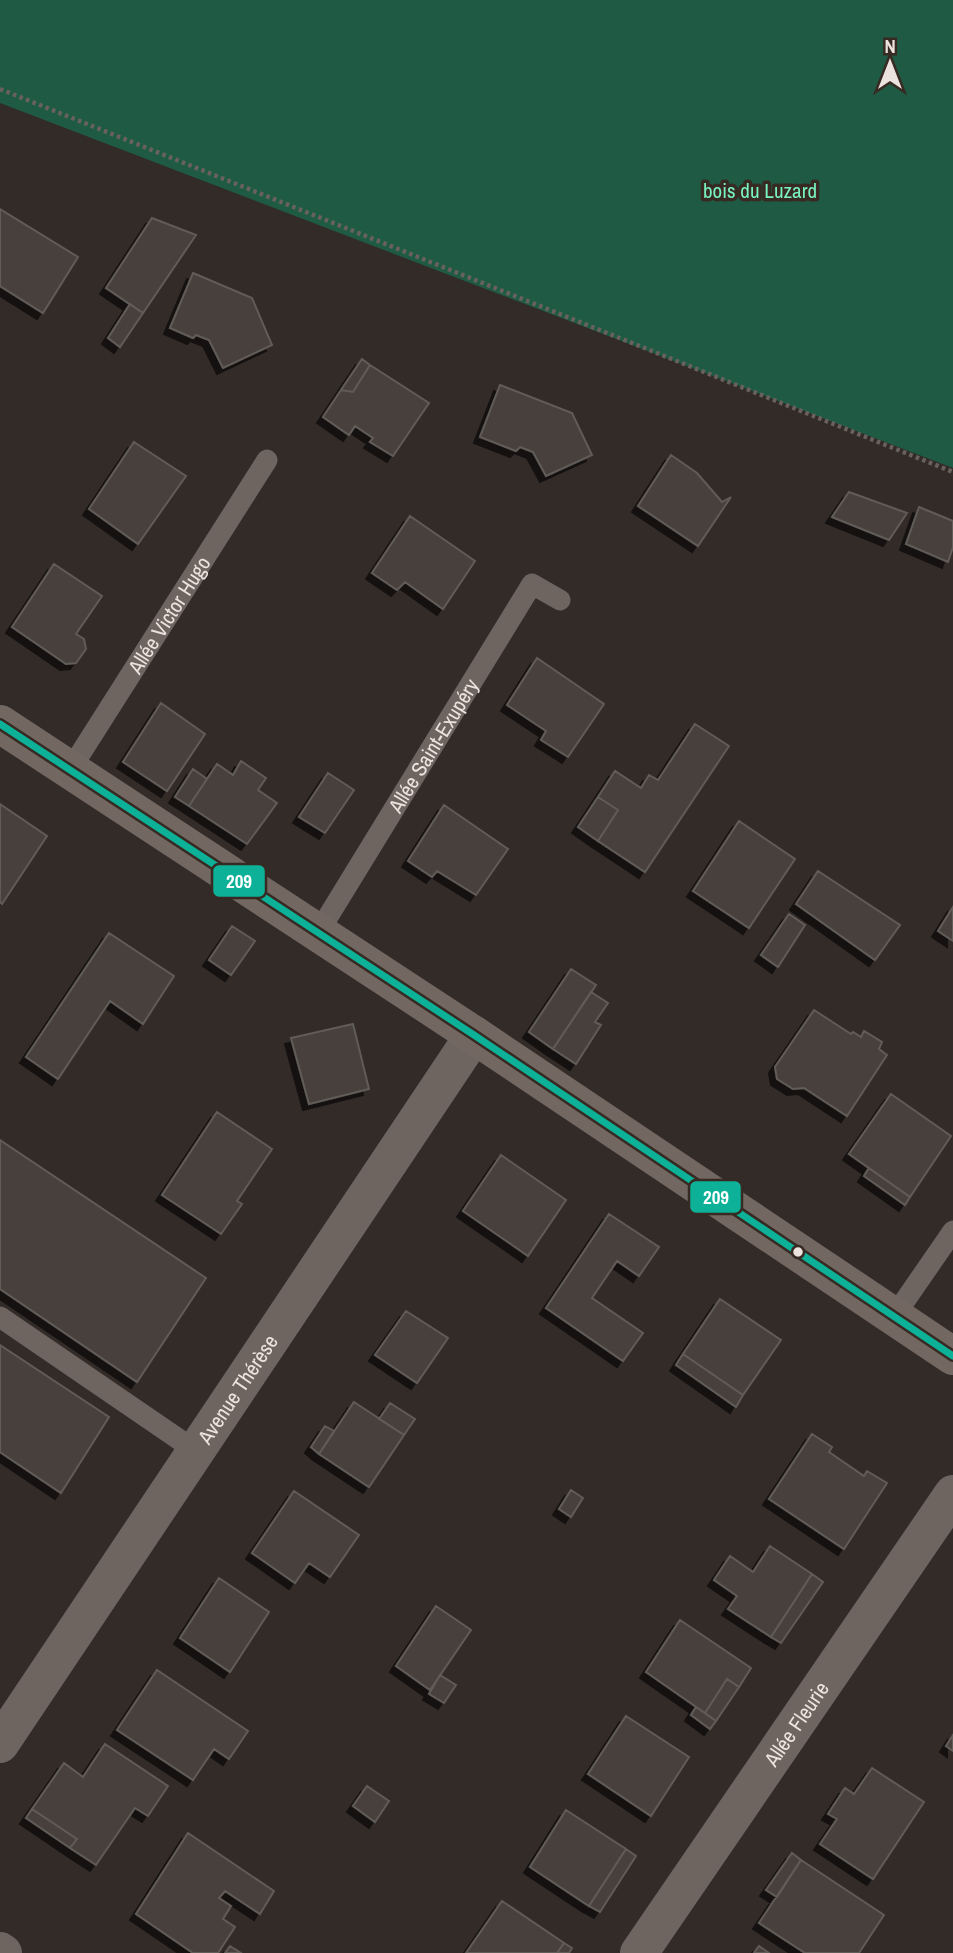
<svg xmlns="http://www.w3.org/2000/svg" width="953" height="1953" font-family="'Archivo Narrow',sans-serif">
  <style>
    .forest { fill: #1f5b44 }
    .building { fill: #46403c; stroke: #615b58; stroke-width: 2; filter: url(#shadow) }
    .lines { fill: none; stroke-linecap: round; stroke-linejoin: round }
    .path { stroke: #69615e; stroke-width: 4.5; stroke-dasharray: 3.5 3.5; stroke-linecap: butt }
    .lane { stroke: #6f6560; stroke-width: 21 }
    .street { stroke: #6f6560; stroke-width: 38 }
    .secondary { stroke: #736762; stroke-width: 38 }
    .bus-1-casing { stroke: #372a23; stroke-width: 12 }
    .bus-1 { stroke: #0db198; stroke-width: 7 }
    .bus-dot { fill: #ece3de; stroke: #372a23; stroke-width: 2.5 }
    .labels { text-anchor: middle; dominant-baseline: central; stroke-width: 7; stroke-linejoin: round; paint-order: stroke }
    .park-label { font-size: 21px; fill: #79f4c1; stroke: #372a23 }
    .street-label { font-size: 21px; fill: #ece3de; stroke: #372a23 }
    .line-badge { stroke: #372a23; stroke-width: 2.5 }
    .badge-label { font-size: 19px; text-anchor: middle; font-weight: bold; fill: #fff }
  </style>
  <defs>
    <filter id="shadow"><feDropShadow dx="-6" dy="6" stdDeviation="0" flood-color="#0009"/></filter>
  </defs>
  <rect width="100%" height="100%" fill="#322b28"/>
  <path class="forest" d="M0,0H953V468L0,103Z"/>
  <path class="building" d="M0,209L78,257L43,313L0,286Z
    M152,218L196,235L143,313L106,288Z
    M193,273L252,298L272,345L223,368L209,340L196,335L193,338L170,328Z
    M130,304L143,313L120,347L108,338Z
    M362,359L370,365L353,392L341,390Z
    M370,365L429,403L393,456L370,442L373,438L355,426L349,435L323,417L341,390L353,392Z
    M500,385L572,413L592,455L546,476L533,452L520,447L516,451L480,437Z
    M134,442L186,476L138,544L89,509Z
    M671,455L697,473L722,502L731,497L698,546L638,506Z
    M849,492L907,513L889,540L832,517Z
    M919,507L953,521V547L948,562L906,544Z
    M410,516L475,561L443,609L405,582L397,590L372,573Z
    M54,564L102,596L76,634L84,639L86,649L76,663L66,664L12,627Z
    M537,658L604,704L568,757L541,740L546,731L507,705Z
    M161,703L205,734L167,791L123,762Z
    M695,724L729,746L645,872L598,841L618,810L598,797L615,771L641,788L649,775L658,780Z
    M241,761L266,778L258,790L277,803L247,844L189,806L217,764L233,775Z
    M193,769L207,779L189,806L175,797Z
    M328,773L354,790L325,833L299,817Z
    M598,797L618,810L598,841L578,827Z
    M0,804L47,836L2,904L0,902Z
    M444,805L508,849L476,895L437,871L432,877L408,861Z
    M739,821L795,859L749,928L693,891Z
    M818,871L900,925L875,960L796,904Z
    M953,907V941L938,931Z
    M789,914L805,925L778,967L761,955Z
    M232,926L255,941L231,975L209,960Z
    M109,933L174,976L143,1024L110,1001L58,1079L26,1057Z
    M571,969L596,985L553,1049L529,1032Z
    M591,992L608,1003L595,1022L601,1025L576,1064L553,1049Z
    M814,1010L851,1034L853,1032L861,1037L864,1031L882,1042L879,1049L887,1055L847,1116L804,1088L793,1089L777,1079L775,1067Z
    M353,1024L369,1089L309,1104L291,1038Z
    M891,1094L951,1136L910,1197L849,1154Z
    M217,1112L272,1149L237,1201L242,1204L221,1234L162,1195Z
    M0,1140L206,1278L137,1382L0,1289Z
    M501,1155L566,1200L528,1256L463,1211Z
    M869,1168L910,1197L905,1205L864,1176Z
    M609,1214L659,1247L639,1276L617,1261L592,1298L643,1333L623,1361L546,1308Z
    M720,1299L781,1340L743,1395L683,1354Z
    M406,1311L448,1338L417,1383L375,1355Z
    M0,1345L109,1417L61,1493L0,1452Z
    M683,1354L743,1395L736,1407L676,1365Z
    M354,1402L404,1435L369,1487L319,1454Z
    M390,1403L415,1419L404,1435L379,1419Z
    M325,1426L334,1431L319,1454L311,1447Z
    M812,1434L832,1447L829,1452L864,1476L867,1471L887,1483L844,1549L769,1499Z
    M571,1490L583,1498L571,1517L559,1509Z
    M294,1491L359,1535L330,1577L309,1563L295,1583L252,1553Z
    M770,1546L812,1574L771,1637L728,1609L737,1596L714,1580L730,1556L753,1572Z
    M812,1574L823,1582L781,1643L771,1637Z
    M219,1578L269,1612L230,1672L180,1638Z
    M436,1606L471,1630L430,1690L396,1666Z
    M680,1620L751,1668L739,1687L727,1679L705,1713L646,1672Z
    M157,1670L248,1731L229,1759L214,1749L193,1780L117,1730Z
    M440,1675L456,1685L444,1703L429,1694Z
    M727,1679L739,1687L716,1721L705,1713Z
    M696,1707L716,1721L710,1729L691,1715Z
    M626,1716L689,1757L651,1816L588,1774Z
    M953,1735V1751L946,1746Z
    M105,1744L168,1786L148,1816L135,1808L96,1865L70,1848L77,1839L32,1809L64,1763L83,1777Z
    M872,1768L924,1802L873,1879L820,1844L837,1819L828,1814L845,1788L854,1794Z
    M367,1786L389,1801L375,1822L353,1806Z
    M32,1809L77,1839L70,1848L26,1818Z
    M566,1810L626,1849L589,1906L530,1867Z
    M188,1833L274,1891L260,1914L225,1891L219,1898L231,1906L223,1919L235,1927L218,1953H193L136,1914Z
    M626,1849L636,1856L600,1912L589,1906Z
    M792,1853L801,1860L777,1897L766,1890Z
    M801,1860L884,1915L859,1953H805L759,1923Z
    M502,1901L564,1943L557,1953H466Z
    M564,1943L572,1948L569,1953H557Z
    M230,1946L241,1953H225Z
    M759,1946L769,1953H754Z"/>
  <g class="lines">
    <path class="path" d="M0,89L953,472"/>
    <g class="lane">
      <path id="s1" d="M70,770L267,460"/>
      <path id="s2" d="M318,933L532,584L560,600"/>
      <path d="M895,1315L953,1231"/>
      <path d="M0,1317L196,1451"/>
    </g>
    <g class="street">
      <path id="s3" d="M0,1744L474,1035"/>
      <path d="M0,1951L3,1953"/>
      <path id="s4" d="M639,1953L953,1494"/>
    </g>
    <path class="secondary" d="M0,724L474,1035L953,1356"/>
    <defs>
      <path id="bus-1" d="M0,724L474,1035L953,1356"/>
    </defs>
    <use href="#bus-1" class="bus-1-casing"/>
    <use href="#bus-1" class="bus-1"/>
  </g>
  <circle class="bus-dot" cx="798" cy="1252" r="6"/>
  <g class="labels">
    <g class="park-label">
      <text x="760" y="190">bois du Luzard</text>
    </g>
    <g class="street-label">
      <text stroke="none"><textPath href="#s1" startOffset="184">Allée Victor Hugo</textPath></text>
      <text stroke="none"><textPath href="#s2" startOffset="220">Allée Saint-Exupéry</textPath></text>
      <text stroke="none"><textPath href="#s3" startOffset="427">Avenue Thérèse</textPath></text>
      <text stroke="none"><textPath href="#s4" startOffset="278">Allée Fleurie</textPath></text>
    </g>
  </g>
  <g class="line-badge">
    <rect x="212" y="864" width="54" height="34" rx="7" fill="#0db198"/>
    <rect x="689" y="1180" width="53" height="34" rx="7" fill="#0db198"/>
  </g>
  <g class="badge-label">
    <text x="239" y="888">209</text>
    <text x="716" y="1204">209</text>
  </g>
  <g transform="translate(890 63)" stroke="#372a23" stroke-width="5" paint-order="stroke">
  <path d="M0-5L12 26L0 18L-12 26Z" fill="#ece3de"/>
  <text y="-10" font-size="19" font-weight="bold" text-anchor="middle" fill="#ece3de">N</text>
  </g>
</svg>
